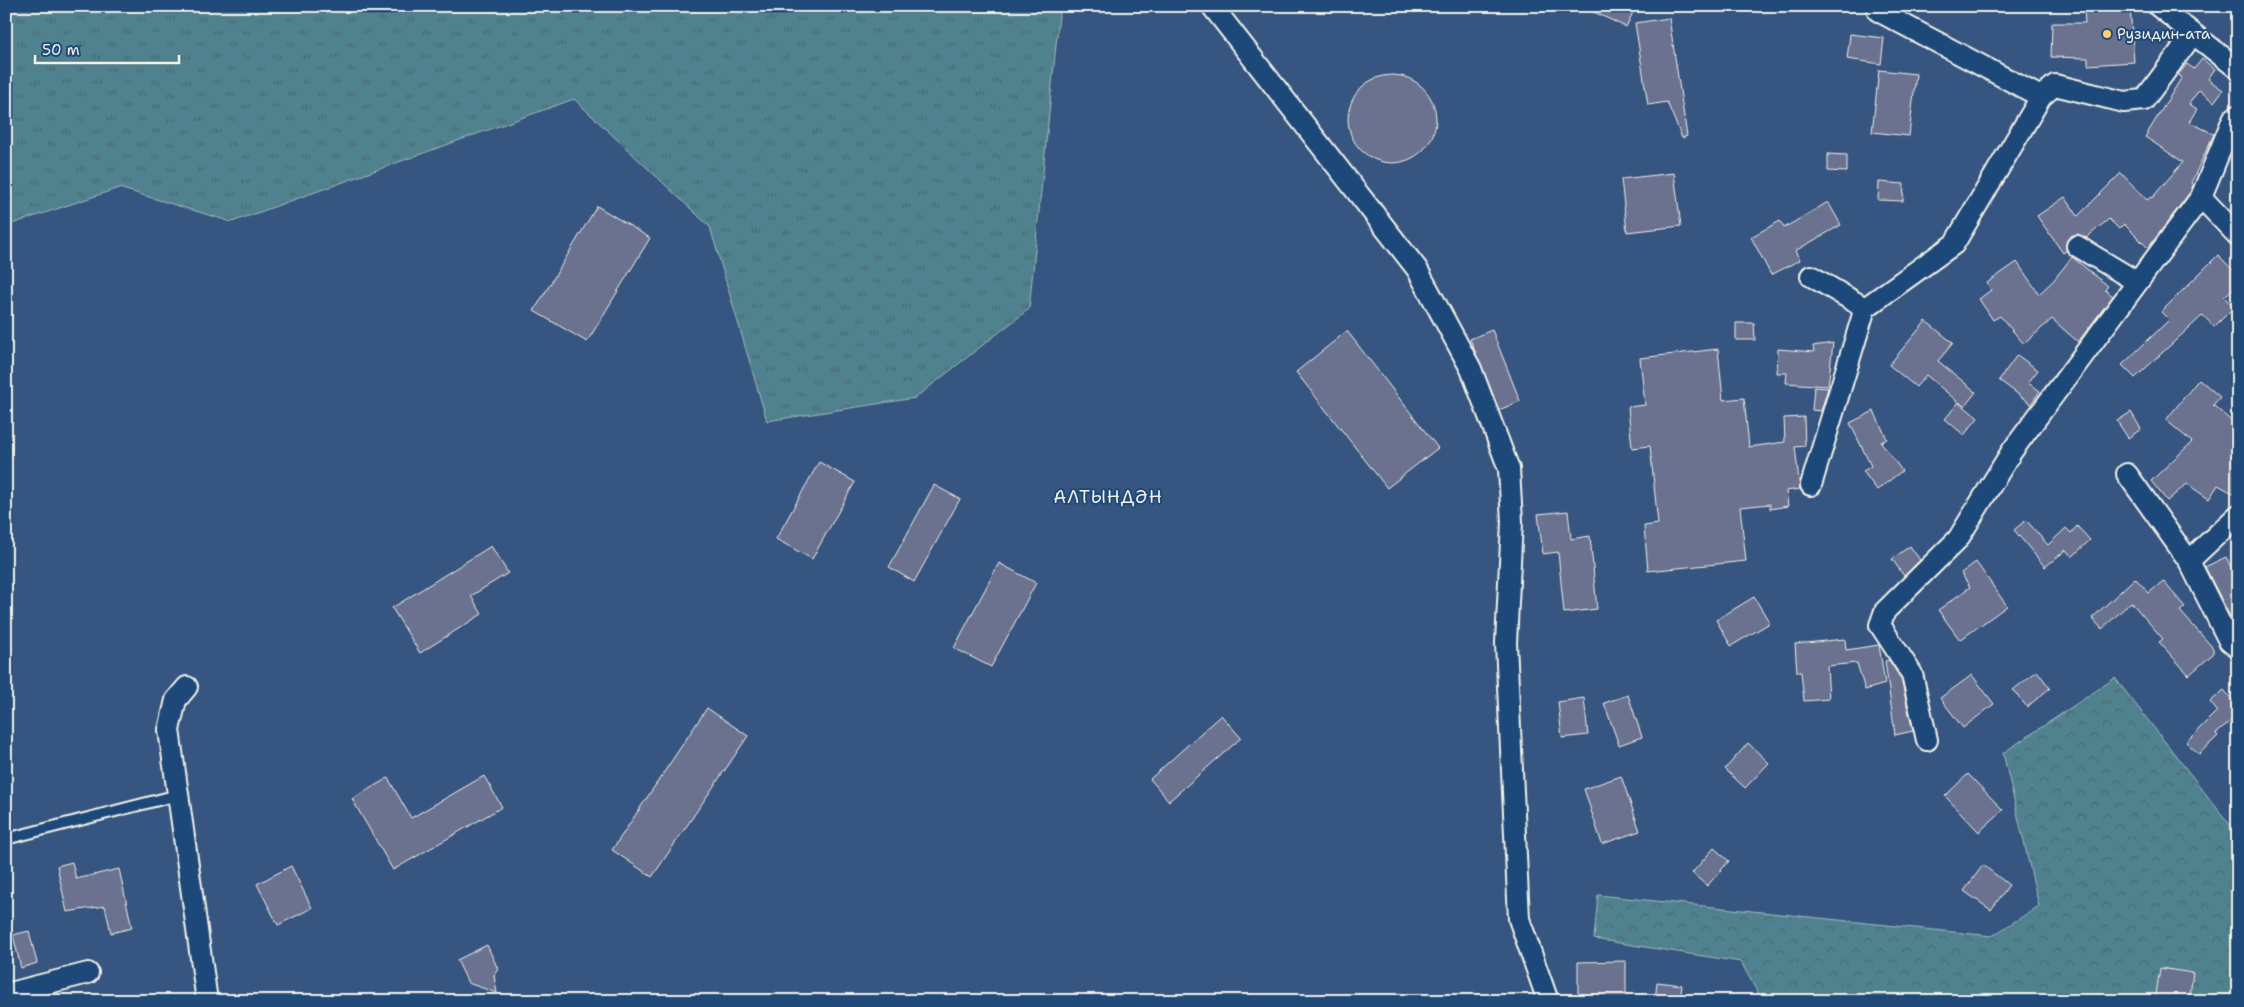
<svg xmlns="http://www.w3.org/2000/svg" width="2244" height="1007" font-family="'Shantell Sans',sans-serif">
  <style>
    .grass { fill: url(#grass-tufts); stroke: #a2babb }
    .forest { fill: url(#forest-crowns); stroke: #a2babb }
    .building { fill: #6b7290; stroke: #f4f1e8 }
    .lines { fill: none; stroke-linecap: round; stroke-linejoin: round }
    .lane-casing { stroke: #f4f1e8; stroke-width: 14 }
    .street-casing { stroke: #f4f1e8; stroke-width: 24 }
    .lane { stroke: #1f4a7a; stroke-width: 10 }
    .street { stroke: #1f4a7a; stroke-width: 20 }
    .poi-dot { fill: #ffd166; stroke: #1f4a7a; stroke-width: 2 }
    .labels { text-anchor: middle; dominant-baseline: central; stroke-width: 4; stroke-linejoin: round; paint-order: stroke }
    .poi-label { font-size: 15px; fill: #f4f1e8; stroke: #1f4a7a; text-anchor: start }
    .quarter-label { font-size: 18px; letter-spacing: 1px; fill: #f4f1e8; stroke: #1f4a7a }
  </style>
  <defs>
    <pattern id="grass-tufts" width="24" height="20" patternUnits="userSpaceOnUse" patternTransform="scale(1.25)"><rect width="24" height="20" fill="#50828e"/><path d="M3 7l-1-3M5 7V3M7 7l1-3M15 17l-1-3M17 17v-4M19 17l1-3" fill="none" stroke="#4d686e"/></pattern>
    <pattern id="forest-crowns" width="20" height="18" patternUnits="userSpaceOnUse" patternTransform="scale(1.25)"><rect width="20" height="18" fill="#50828e"/><path d="M2 6a3 3 0 1 1 6 0M12 15a3 3 0 1 1 6 0" fill="none" stroke="#4d686e"/></pattern>
  </defs>
  <rect width="100%" height="100%" fill="#365681"/>
  <filter id="ink" filterUnits="userSpaceOnUse"><feTurbulence type="fractalNoise" baseFrequency=".02" numOctaves="2"/><feDisplacementMap in="SourceGraphic" scale="10" xChannelSelector="R" yChannelSelector="G"/><feConvolveMatrix kernelMatrix="1 2 1 2 8 2 1 2 1" color-interpolation-filters="sRGB"/></filter>
  <g filter="url(#ink)">
    <path class="grass" d="M6,6H1060L1029,309L915,398L767,421L710,227L574,99L232,222L119,188L6,226Z"/>
    <path class="forest" d="M2115,678L2238,835V1001H1762L1741,962L1594,939L1598,895L1992,936L2039,906L2003,753Z"/>
    <path class="building" d="M1581,6H1636L1626,27Z
      M2130,6L2134,62L2088,65V58L2051,57L2052,23H2085L2084,9Z
      M1669,18L1687,136L1682,138L1667,102L1648,105L1635,23Z
      M1850,34L1884,38L1881,64L1847,59Z
      M2202,59L2215,69L2208,79L2223,90L2214,102L2199,90L2189,104L2197,109L2189,122L2214,134L2191,183L2193,185L2191,191L2148,248L2124,224L2119,229L2109,219L2086,238L2078,234L2071,236L2067,240L2066,251L2063,253L2037,216L2065,197L2078,216L2121,173L2147,200L2151,197L2152,198L2183,162L2145,137L2182,77L2178,75L2187,64L2194,69Z
      M1879,70L1916,74L1909,136L1872,132Z
      M1348 119a44 44 0 1 1 88 0a44 44 0 1 1-88 0Z
      M1828,154L1847,155V172L1828,171Z
      M1674,173L1681,226L1627,232L1621,179Z
      M1879,182L1904,184L1903,201L1878,200Z
      M1828,202L1841,225L1795,251L1800,260L1771,275L1751,237L1780,221L1784,228Z
      M597,206L650,238L587,342L534,311Z
      M2218,255L2238,275V284L2224,297L2234,307L2214,327L2203,315L2135,378L2122,365L2169,320L2161,312Z
      M2072,257L2108,286L2105,290L2113,296L2078,342L2052,319L2024,344L2000,316L1993,320L1979,299L1991,290L1987,283L2017,262L2039,294L2053,281Z
      M1926,321L1953,343L1938,361L1976,392L1964,407L1926,375L1916,387L1889,365Z
      M1736,323H1754L1755,340H1736Z
      M1492,330L1520,401L1499,410L1470,339Z
      M1347,331L1438,448L1387,488L1296,372Z
      M1833,343L1828,386L1786,383L1787,373H1777L1778,349L1814,352L1813,346Z
      M1718,349L1723,400L1744,398L1749,447L1785,442L1784,418L1804,417L1805,446L1795,447L1800,489L1786,491L1788,506L1770,509V504L1740,507L1746,561L1648,571L1644,526L1658,524L1650,446L1632,448L1628,407L1645,405L1640,358Z
      M2017,355L2038,370L2028,383L2040,391L2031,404L1999,380Z
      M2199,379L2220,397L2213,405L2238,427V496L2218,485L2209,499L2187,484L2167,501L2151,481L2192,442L2166,420Z
      M1814,387L1828,388L1821,411L1812,410Z
      M1959,402L1978,418L1964,435L1945,419Z
      M1874,411L1887,439L1881,442L1902,471L1877,490L1863,471L1871,466L1850,423Z
      M2131,412L2141,429L2128,438L2117,421Z
      M819,462L855,482L812,559L776,539Z
      M934,485L960,499L914,582L889,567Z
      M1568,511L1571,539L1590,536L1597,609L1564,613L1558,552L1543,554L1538,514Z
      M2026,520L2048,545L2066,528L2071,533L2077,526L2090,540L2072,557L2066,550L2045,567L2014,530Z
      M491,546L508,573L471,596L482,614L420,653L392,608Z
      M1910,546L1920,560L1904,576L1892,559Z
      M2226,557L2238,581V632L2205,567Z
      M1976,562L2007,606L1960,640L1938,610L1970,587L1961,573Z
      M999,563L1036,583L991,667L954,648Z
      M2135,578L2149,593L2163,581L2185,607L2180,611L2213,648V654L2189,675L2159,642L2163,639L2131,602L2102,629L2092,618Z
      M1754,597L1770,623L1731,646L1716,620Z
      M1845,639L1846,650L1879,645L1885,684L1865,690L1857,663L1827,666L1829,699L1804,701L1801,672H1797L1795,644Z
      M1889,660L1901,679L1913,731L1895,735L1885,661Z
      M2037,671L2050,688L2027,707L2013,690Z
      M1972,675L1994,704L1963,728L1940,698Z
      M2224,690L2238,707V715L2216,734L2218,736L2199,754L2186,742L2217,711L2210,702Z
      M1628,695L1642,737L1619,745L1604,703Z
      M1584,698L1588,735L1562,738L1558,702Z
      M707,708L748,736L652,877L612,850Z
      M1221,715L1241,738L1169,801L1150,779Z
      M1748,743L1769,763L1745,788L1725,769Z
      M1968,774L2003,810L1979,832L1945,796Z
      M484,776L502,807L393,870L352,799L388,778L411,818Z
      M1621,776L1640,831L1602,844L1584,789Z
      M1714,848L1729,861L1707,886L1692,873Z
      M72,862L76,879L119,869L132,928L111,933L105,906L67,912L57,866Z
      M1983,865L2009,885L1991,910L1964,891Z
      M291,866L312,908L278,925L257,884Z
      M29,931L37,963L21,968L13,935Z
      M487,945L498,969L494,975L497,993L468,983L457,960Z
      M1626,961V1001H1578V962Z
      M2160,968L2193,973L2189,1001H2155Z
      M1657,982L1682,985L1680,1001H1655Z"/>
    <g class="lines">
      <defs>
        <path id="lane" d="M6,839L178,795"/>
        <path id="street" d="M1212,6L1417,269L1471,369L1509,469L1512,522L1506,643L1519,919L1548,1001
          M2158,6L2238,69
          M1878,11L2041,97
          M2201,197L2238,236
          M2077,246L2137,282
          M1811,276L1865,308L1954,244L2041,97L2055,85L2124,102L2144,100L2193,34
          M2127,474L2189,561L2229,641L2238,648
          M1811,485L1865,308
          M2189,561L2238,515
          M187,687L176,700L169,730L207,1001
          M1927,740L1912,674L1880,625L1885,611L1958,539L2012,451L2201,197L2233,119L2238,115
          M6,994L88,973"/>
      </defs>
      <use href="#lane" class="lane-casing"/>
      <use href="#street" class="street-casing"/>
      <use href="#lane" class="lane"/>
      <use href="#street" class="street"/>
    </g>
  </g>
  <circle class="poi-dot" cx="2107" cy="34" r="5"/>
  <g class="labels">
    <g class="poi-label">
      <text x="2117" y="34">Рузидин-ата</text>
    </g>
    <g class="quarter-label">
      <text x="1108" y="497">АЛТЫНДӘН</text>
    </g>
  </g>
  <rect width="2244" height="1007" fill="none" stroke="#1f4a7a" stroke-width="25"/>
  <rect x="12" y="12" width="2219" height="982" fill="none" stroke="#f4f1e8" stroke-width="2" filter="url(#ink)"/>
  <path d="M35 55v8h144v-8" fill="none" stroke="#f4f1e8" stroke-width="2.5"/>
  <text x="42" y="55" font-size="15" fill="#f4f1e8" stroke="#1f4a7a" stroke-width="4" paint-order="stroke">50 m</text>
</svg>
